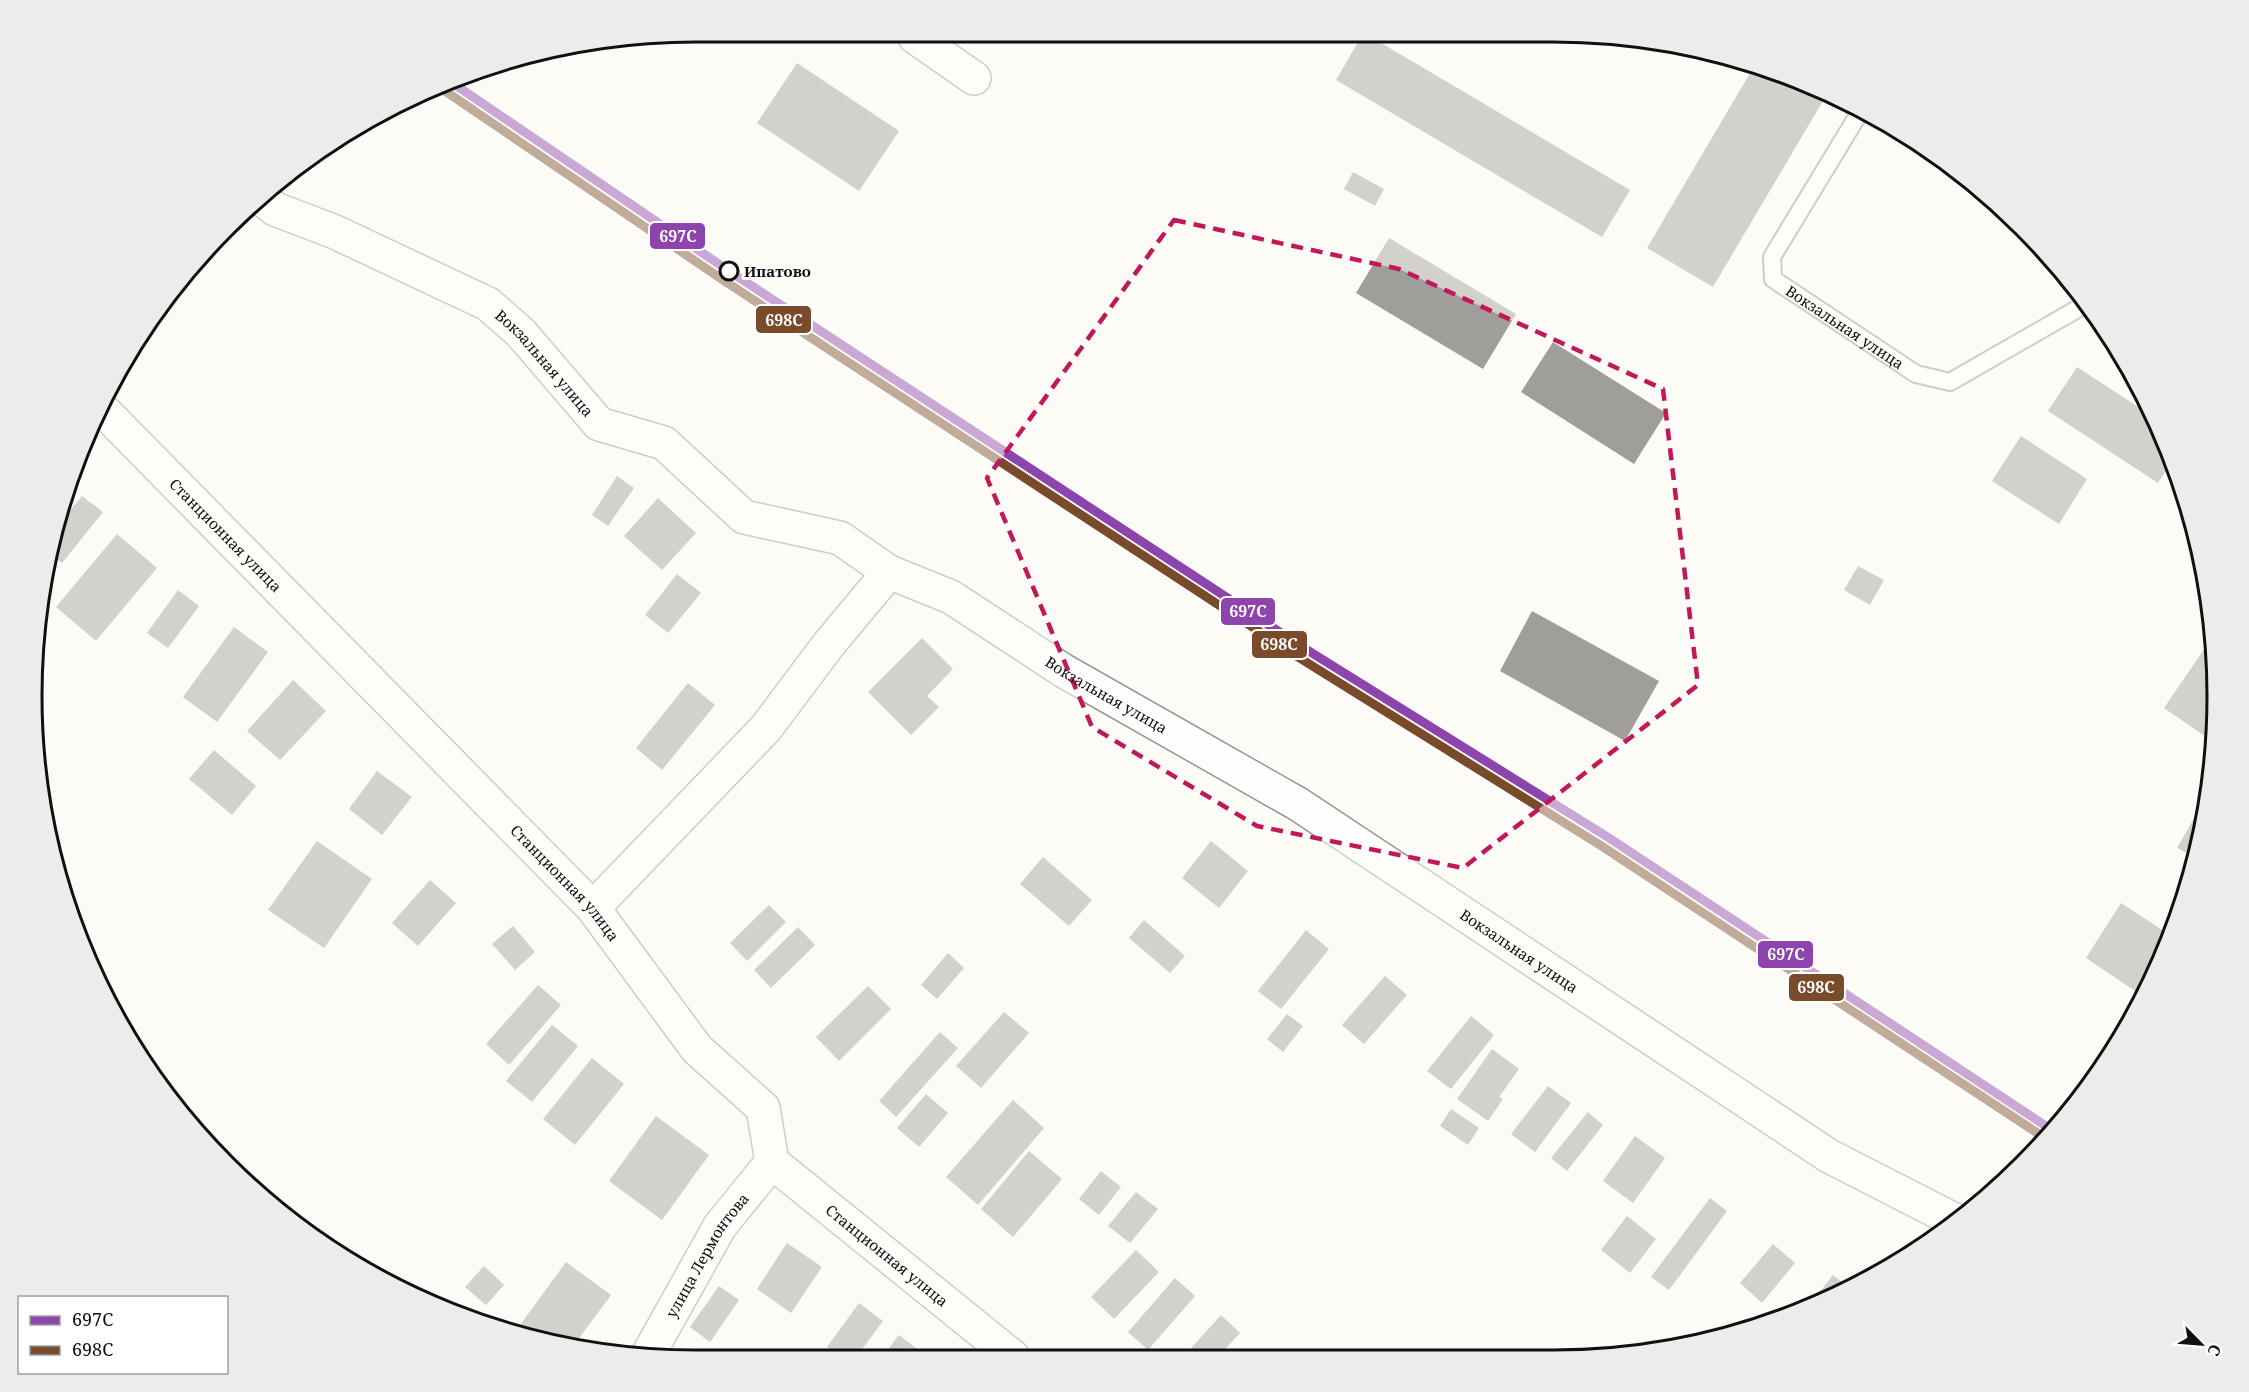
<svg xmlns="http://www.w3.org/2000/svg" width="2249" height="1392" font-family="'Noto Serif',serif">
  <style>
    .building { fill: #a09e9a }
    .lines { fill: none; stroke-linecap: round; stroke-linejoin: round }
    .service-casing { stroke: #969693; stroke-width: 20 }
    .minor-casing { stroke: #969693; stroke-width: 36 }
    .service { stroke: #fffefe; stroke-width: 16 }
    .minor { stroke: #fffefe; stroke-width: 33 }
    .rail-1-casing { stroke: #fff; stroke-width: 14 }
    .rail-2-casing { stroke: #fff; stroke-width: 14 }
    .rail-1 { stroke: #8e44ad; stroke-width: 9 }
    .rail-2 { stroke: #7a4b2a; stroke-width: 9 }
    .marked { fill: none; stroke: #c2185b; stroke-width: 4.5; stroke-dasharray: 12 8; stroke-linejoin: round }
    .stop-dot { fill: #fff; stroke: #101010; stroke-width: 3 }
    .labels { text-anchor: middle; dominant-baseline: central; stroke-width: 6; stroke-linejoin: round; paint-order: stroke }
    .stop-label { font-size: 15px; font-weight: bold; fill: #101010; stroke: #fff; text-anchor: start }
    .street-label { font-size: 15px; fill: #101010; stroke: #fff }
    .rim { fill: none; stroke: #101010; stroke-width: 3 }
    .line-badge { stroke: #fff; stroke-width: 2 }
    .badge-label { font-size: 16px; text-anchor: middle; font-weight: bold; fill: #fff }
  </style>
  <rect width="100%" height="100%" fill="#fcfbf5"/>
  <path class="building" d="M1361,37H1371L1630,190L1602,237L1336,80Z
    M797,63L899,131L859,191L757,123Z
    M1753,68L1808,82L1827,94L1713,287L1647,248Z
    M1353,172L1384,189L1375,206L1344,189Z
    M1389,238L1516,314L1483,369L1356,293Z
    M1553,342L1666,413L1634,464L1521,392Z
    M2077,367L2149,414L2151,413L2172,461L2158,483L2048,411Z
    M2021,436L2087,479L2059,524L1992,481Z
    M617,476L634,488L608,526L592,515Z
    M82,496L103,512L62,563L52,555L58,525Z
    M658,498L696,533L662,570L624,536Z
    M117,534L157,568L96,641L56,607Z
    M1858,566L1884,580L1870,605L1844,590Z
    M677,574L701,593L668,633L645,615Z
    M178,590L199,606L168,648L147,633Z
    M1532,611L1659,681L1625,741L1500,671Z
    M234,627L268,652L217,722L183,697Z
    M2213,636L2216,740L2215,743L2164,708Z
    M922,638L953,669L927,696L939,707L911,735L868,692Z
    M293,680L326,711L280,760L247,731Z
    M688,683L715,705L662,770L636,748Z
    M214,750L256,786L232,815L189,779Z
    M377,771L412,797L382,835L349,809Z
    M2206,797H2207L2196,858L2177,848Z
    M317,841L372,879L324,948L268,910Z
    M1211,841L1248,871L1219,908L1182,878Z
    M1043,857L1092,900L1069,926L1020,884Z
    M430,880L456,903L418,946L392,923Z
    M2121,903L2170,935L2144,997L2086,958Z
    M769,905L786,922L747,961L730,943Z
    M1144,920L1185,956L1170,973L1129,938Z
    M513,926L535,952L515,970L492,944Z
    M798,927L815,945L771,988L754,970Z
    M1306,930L1329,949L1281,1009L1258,991Z
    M948,953L964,968L937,999L921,985Z
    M1385,976L1407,995L1364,1044L1342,1025Z
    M538,985L561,1005L509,1065L486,1044Z
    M868,986L891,1009L839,1061L816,1037Z
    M1004,1012L1029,1033L981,1088L956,1066Z
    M1287,1014L1303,1026L1283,1052L1267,1039Z
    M1471,1016L1494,1035L1451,1089L1427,1071Z
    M552,1025L578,1046L532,1102L506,1081Z
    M940,1032L958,1048L896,1117L879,1101Z
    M1492,1049L1519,1069L1499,1097L1503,1099L1488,1121L1457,1099Z
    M592,1058L624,1084L575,1145L543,1119Z
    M1548,1086L1571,1103L1535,1152L1511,1134Z
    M926,1094L948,1113L919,1147L897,1128Z
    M1013,1100L1044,1128L978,1205L946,1177Z
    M1451,1109L1479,1128L1468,1145L1440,1126Z
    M1588,1112L1603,1125L1567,1171L1551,1158Z
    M656,1116L709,1155L662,1220L609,1181Z
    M1635,1136L1665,1158L1633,1203L1603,1181Z
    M1029,1151L1062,1179L1013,1237L981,1209Z
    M1101,1171L1121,1187L1099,1215L1079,1199Z
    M1136,1192L1158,1209L1130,1243L1108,1226Z
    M1710,1198L1727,1211L1669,1290L1651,1277Z
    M1627,1216L1656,1239L1630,1273L1601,1250Z
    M787,1243L822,1267L791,1313L757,1289Z
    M1773,1244L1795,1263L1762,1303L1740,1283Z
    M1136,1250L1159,1272L1114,1319L1091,1297Z
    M566,1262L611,1295L574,1345L523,1332L518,1328Z
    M484,1266L504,1285L486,1305L465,1287Z
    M1833,1275L1849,1288L1808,1307Z
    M1175,1278L1195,1296L1148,1350L1128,1332Z
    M719,1286L739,1300L710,1342L690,1327Z
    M859,1303L883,1321L857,1356H839L827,1347Z
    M453,1308L464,1316L450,1312Z
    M1221,1315L1240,1333L1218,1357H1183Z
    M899,1335L926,1356H883Z"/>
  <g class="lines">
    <defs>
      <g id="service">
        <path id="s1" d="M1860,112L1772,257L1773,279L1916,374L1950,382L2086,304"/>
      </g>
      <g id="minor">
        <path d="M915,37L974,78"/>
        <path id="s2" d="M261,198L275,209L335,232L488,304L521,333L599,424L664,443L744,517L840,538L889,572L951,597L1064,671L1298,804L1829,1156L1956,1221"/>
        <path id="s3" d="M101,408L593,908L697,1049L763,1108L772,1162L1013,1357"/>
        <path d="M593,908L766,728L829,644L889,572"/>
        <path id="s4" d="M648,1355L720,1226L772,1162"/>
      </g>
    </defs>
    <use href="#service" class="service-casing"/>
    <use href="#minor" class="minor-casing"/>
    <use href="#service" class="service"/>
    <use href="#minor" class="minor"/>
    <defs>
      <path id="rail-1" d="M451,82L732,273L1304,648L1606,836L2052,1130"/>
      <path id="rail-2" d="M445,91L726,282L1298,657L1600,845L2045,1138"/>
    </defs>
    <use href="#rail-1" class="rail-1-casing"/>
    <use href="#rail-2" class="rail-2-casing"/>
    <use href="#rail-1" class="rail-1"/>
    <use href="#rail-2" class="rail-2"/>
  </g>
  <path d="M0 0H2249V1392H0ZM1174,220L1399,269L1663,389L1698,685L1463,868L1257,826L1092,727L987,478Z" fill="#fcfbf5" fill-opacity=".55" fill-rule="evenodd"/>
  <path class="marked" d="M1174,220L1399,269L1663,389L1698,685L1463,868L1257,826L1092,727L987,478Z"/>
  <circle class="stop-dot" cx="729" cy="271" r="9"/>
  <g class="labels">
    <g class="stop-label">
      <text x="744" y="271">Ипатово</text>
    </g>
    <g class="street-label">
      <text stroke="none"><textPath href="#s1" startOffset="278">Вокзальная улица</textPath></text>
      <text stroke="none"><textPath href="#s2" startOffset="333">Вокзальная улица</textPath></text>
      <text stroke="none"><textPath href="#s3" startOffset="178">Станционная улица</textPath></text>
      <text stroke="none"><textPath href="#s2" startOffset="1000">Вокзальная улица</textPath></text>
      <text stroke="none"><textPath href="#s3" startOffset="664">Станционная улица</textPath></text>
      <text stroke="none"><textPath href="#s2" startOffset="1486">Вокзальная улица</textPath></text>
      <text stroke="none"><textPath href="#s3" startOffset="1168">Станционная улица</textPath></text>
      <text stroke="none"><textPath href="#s4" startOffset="116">улица Лермонтова</textPath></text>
    </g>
  </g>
  <path d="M0 0H2249V1392H0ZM696 42H1553A654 654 0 0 1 2207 696V696A654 654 0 0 1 1553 1350H696A654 654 0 0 1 42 696V696A654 654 0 0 1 696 42Z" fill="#ececec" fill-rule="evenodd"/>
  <path class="rim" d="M696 42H1553A654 654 0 0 1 2207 696V696A654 654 0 0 1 1553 1350H696A654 654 0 0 1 42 696V696A654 654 0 0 1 696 42Z"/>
  <g class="line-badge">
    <rect x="649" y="222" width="57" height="28" rx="6" fill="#8e44ad"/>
    <rect x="755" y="305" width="57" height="29" rx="6" fill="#7a4b2a"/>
    <rect x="1220" y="597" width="56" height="29" rx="6" fill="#8e44ad"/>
    <rect x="1251" y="630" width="57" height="29" rx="6" fill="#7a4b2a"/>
    <rect x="1757" y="940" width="57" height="29" rx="6" fill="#8e44ad"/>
    <rect x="1788" y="973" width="57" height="29" rx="6" fill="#7a4b2a"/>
  </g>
  <g class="badge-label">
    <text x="678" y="242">697С</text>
    <text x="784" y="326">698С</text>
    <text x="1248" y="617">697С</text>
    <text x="1279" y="650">698С</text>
    <text x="1786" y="960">697С</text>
    <text x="1816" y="993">698С</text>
  </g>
  <rect x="18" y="1296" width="210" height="78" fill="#ffffff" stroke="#9f9f9f" stroke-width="1.5"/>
  <rect x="30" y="1316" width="30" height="9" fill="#8e44ad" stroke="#9f9f9f" stroke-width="1.5"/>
  <text x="72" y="1326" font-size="18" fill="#101010">697С</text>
  <rect x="30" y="1346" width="30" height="9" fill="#7a4b2a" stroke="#9f9f9f" stroke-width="1.5"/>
  <text x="72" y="1356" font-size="18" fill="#101010">698С</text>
  <g transform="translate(2201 1344) rotate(115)" stroke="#ffffff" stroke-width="4.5" paint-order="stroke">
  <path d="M0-4.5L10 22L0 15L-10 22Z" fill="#101010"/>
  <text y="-9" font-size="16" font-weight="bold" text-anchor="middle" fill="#101010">С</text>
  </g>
</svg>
